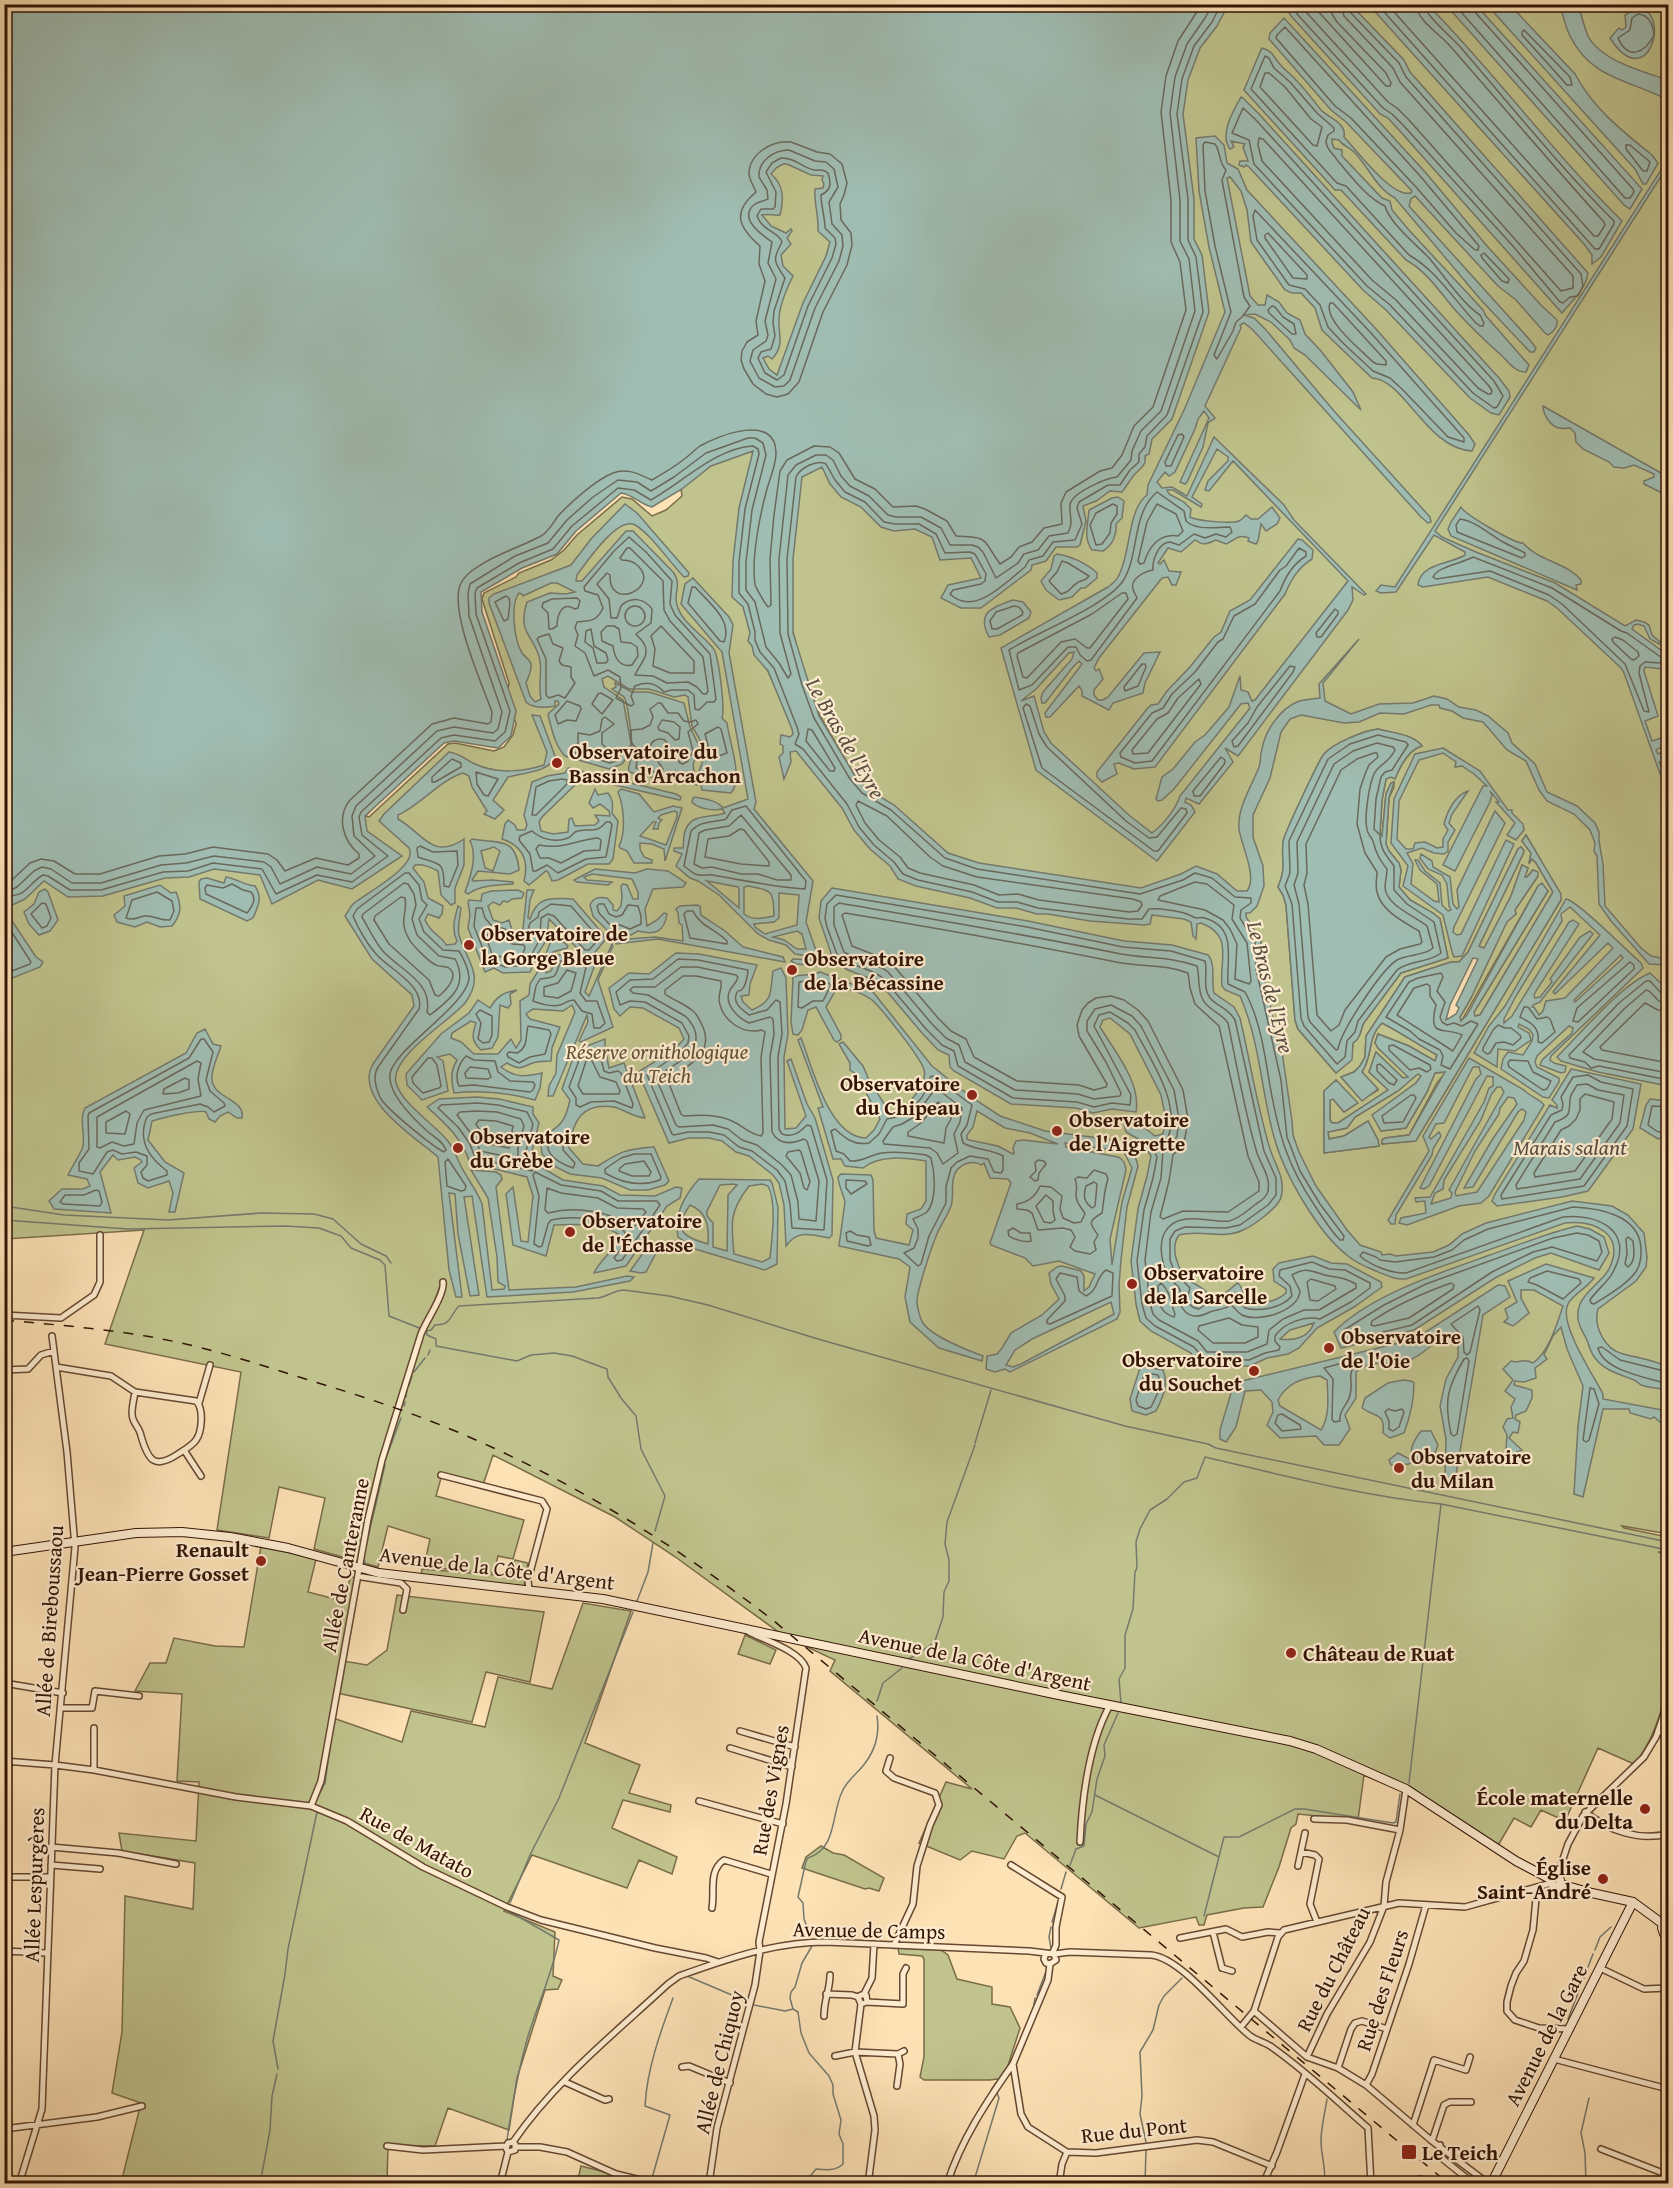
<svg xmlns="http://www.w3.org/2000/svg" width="1673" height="2188" font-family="'Gentium Book Plus',serif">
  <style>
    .green { fill: #c0c38d; stroke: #796c49; stroke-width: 1.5; fill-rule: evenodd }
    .water { fill: #a0bdb3; stroke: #74796d; stroke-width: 1.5; fill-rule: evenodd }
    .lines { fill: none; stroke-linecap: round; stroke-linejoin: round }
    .shore { stroke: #69685c; stroke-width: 1.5 }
    .stream { stroke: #74796d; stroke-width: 1.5 }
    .minor-casing { stroke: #654831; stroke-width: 8 }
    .secondary-casing { stroke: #321405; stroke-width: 10 }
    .minor { stroke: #feecd0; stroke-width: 5 }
    .secondary { stroke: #feecd0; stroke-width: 8 }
    .rail { stroke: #321405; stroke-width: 1.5; stroke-dasharray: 10 10; stroke-linecap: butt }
    .poi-dot { fill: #8f2418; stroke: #feecd0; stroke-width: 2 }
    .labels { text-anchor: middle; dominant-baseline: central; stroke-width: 4.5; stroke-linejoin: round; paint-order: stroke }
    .poi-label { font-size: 21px; font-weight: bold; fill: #321405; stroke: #feecd0; text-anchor: start }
    .park-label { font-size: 21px; font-style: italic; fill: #645135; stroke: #feecd0 }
    .street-label { font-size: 21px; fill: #321405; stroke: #feecd0 }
    .water-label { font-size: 22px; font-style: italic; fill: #584f42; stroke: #feecd0 }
  </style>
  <rect width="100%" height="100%" fill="#fde2b6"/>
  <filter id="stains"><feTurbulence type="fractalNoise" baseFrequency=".00333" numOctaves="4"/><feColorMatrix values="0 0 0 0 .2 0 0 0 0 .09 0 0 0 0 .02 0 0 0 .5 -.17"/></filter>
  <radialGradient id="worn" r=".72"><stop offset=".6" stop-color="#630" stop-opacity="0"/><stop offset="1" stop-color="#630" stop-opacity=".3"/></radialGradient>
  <path class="green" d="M793,5H1668V1508L1662,1533L1622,1526L1624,1528L1668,1537V1553L1658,1552L1668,1555V1684C1663,1709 1651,1746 1634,1764L1598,1748L1565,1821L1541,1810L1531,1827L1514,1818L1496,1849L1402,1791L1364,1775L1358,1820L1298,1814L1296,1824L1291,1828L1279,1867L1263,1907L1244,1908L1207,1915L1204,1925H1199L1196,1917L1139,1928L1025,1833L1017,1836L1004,1859L972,1851L960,1860L919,1843L946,1782L972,1789L830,1671L835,1660L784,1636L674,1556L615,1517L493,1455L482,1488L441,1478L436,1496L524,1520L513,1559L498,1556L494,1573L424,1567L430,1539L388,1526L378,1567L314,1549L325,1498L279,1487L269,1538L217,1530L241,1372L105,1344L144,1230L5,1239L4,315L103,259L166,262L253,232L297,208L315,191L373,150L409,133L424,121L454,105L473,78L493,59L523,40L545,34L616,33L631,37L647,38L674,36L755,46L802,58L835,81L844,106L851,147V190L834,246L820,271L777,387L772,392L751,382H728L707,378L676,355L646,323L614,282L594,266L529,232L504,216C519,231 535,242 554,252C573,261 588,266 604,279L677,364L745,407L748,404L743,389L762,393L770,399L764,417L758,466L744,538V566L749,605L754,634L763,660L806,756L840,798L855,776L819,714L802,667L790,620L786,599L790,514L808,437L826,377V343L828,323L835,300L855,256L878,221L907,153L915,127L916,107L910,89L901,77L893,61L883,50L859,30L842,20ZM653,443H656L661,461L671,468L665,493L681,489L682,496L666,510L652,516L632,499L622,497L577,535L564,550L551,560L519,573L516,577L484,593L482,599L509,683L507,696L516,724L513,735L504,747L494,751L455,743L448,744L369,817L366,816L440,715L452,669C435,642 475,573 494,552C504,541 524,538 533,527C537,522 540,516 543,511L547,510C552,514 552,519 556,523L570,525L577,522L604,499L616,479L623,474L628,475L633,485L644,478L648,482L656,466ZM1378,729C1391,733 1413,734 1422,746C1408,750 1401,766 1395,778L1389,777L1386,779L1382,800L1380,834L1382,836L1386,794L1391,783L1394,782V787L1389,798L1386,844L1389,851L1399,863L1401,870L1399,887L1410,900L1433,913L1440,919L1448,958L1401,973L1363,1024C1361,1031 1360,1039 1353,1042L1351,1060L1336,1073L1298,1029L1295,1020L1286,905L1283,895L1278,887C1287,865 1281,863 1283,842C1283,836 1320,758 1324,754C1334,743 1363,731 1378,729ZM1526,835L1560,894L1561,900L1420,1134L1415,1141L1382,1144V1140L1385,1138L1409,1135L1437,1083L1446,1072L1435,1073L1427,1092L1406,1128L1381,1131L1373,1115L1416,1083L1421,1076L1418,1073L1398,1091L1355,1117L1347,1128L1328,1132L1329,1139L1344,1136L1368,1121L1378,1140L1379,1146L1324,1153V1091L1336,1080L1357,1103L1344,1112L1333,1099L1330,1100V1120L1332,1123H1338L1389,1090L1369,1072L1376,1052L1403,1078L1409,1077L1378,1048L1375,1043L1378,1034L1409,1046L1435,1061L1437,1055C1418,1045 1402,1033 1382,1023C1366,1038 1374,1055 1362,1072L1378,1090L1362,1100L1341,1077L1354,1072L1360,1066L1365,1057L1366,1036L1405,977L1451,962H1459L1468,952L1518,849L1521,847L1524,851L1523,854L1479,946L1484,949L1511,896L1522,865L1528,868L1524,877H1527L1533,870L1537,872L1538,876L1515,910L1516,914L1507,921L1471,998L1460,1017L1461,1022L1538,886L1542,884L1548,891L1474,1012V1016L1480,1015L1553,892L1536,863L1532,859L1529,863L1531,853L1522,841Z
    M261,1546L316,1559L308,1592L343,1601L351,1576L356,1579L343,1661L367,1665L387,1650L397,1595L544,1612L530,1682L486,1672L472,1722L337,1693L333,1718L402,1742L411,1711L485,1727L498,1677L552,1689L583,1603L631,1611L585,1743L640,1765L629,1793L671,1805L670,1812L623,1800L612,1828L677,1857L672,1874L639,1860L627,1888L532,1855L504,1911L555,1932L553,1976L562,1980L558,1989L545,1990L517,2078L509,2130L448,2108L435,2146L388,2145L387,2183H121L141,2103L112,2093L122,2032L125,1896L193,1909L195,1863L122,1851L119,1833L196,1841L199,1782L177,1781L182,1694L135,1691L150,1663H166L174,1638L215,1646L244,1647Z
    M515,1560L528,1563L524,1586L421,1575L422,1569L509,1576Z
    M745,1635L776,1650L770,1664L738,1654Z
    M821,1846L833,1853L844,1855L884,1878L879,1891L869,1888L865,1889L802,1868L806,1857Z
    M898,1948L941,1950L948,1955L957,1979L992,1987V2004L1010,2007L1020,2028L1004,2078L990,2080H924L920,2077L924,2057V1959L922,1956L899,1954Z
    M581,2166L648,2183L577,2184Z"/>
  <path class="water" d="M4,5H1228L1217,26L1200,48L1188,80L1183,114L1194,199V239L1202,255L1209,312L1172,419L1152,439L1149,454L1145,456C1147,466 1139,469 1134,475C1130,480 1126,487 1122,492L1110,491L1096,501L1083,506L1086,521L1080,545L1077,547H1056L1046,561L1032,565L1031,570L981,608H961L941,598L948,585L981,578L971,558L940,560L932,537L915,529L894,531L881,527L861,507L841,497L830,484L822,467L802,477L793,559V633L819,716L855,776L867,789L894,805L948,853L979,863L1141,888L1181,874L1196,866L1217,874L1237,891H1247C1258,877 1241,845 1239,829C1237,807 1252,786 1259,767C1261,761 1260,755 1262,749C1265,731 1280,709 1297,702C1303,699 1313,699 1320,698L1319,684L1359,639L1323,683L1325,701L1351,714L1379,704L1413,703L1434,696L1447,699L1459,707L1476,710L1488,716L1508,733L1512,743L1535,764L1547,792L1577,806L1595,823L1599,832V841L1603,864L1605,906L1641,948L1651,956L1661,958L1668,954V965L1649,964L1611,921L1599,904L1597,856L1594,851L1595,843L1590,830L1574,814L1547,801L1539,790L1526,761L1507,750L1483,722L1463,718L1452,711L1440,708L1439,705H1431L1404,714L1380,713L1359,722L1344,723L1301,715L1290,719L1281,732L1270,778L1253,815V837L1263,866L1264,886L1257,906L1250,913H1246V917L1256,933L1262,937L1260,947L1262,968L1278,1041L1282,1052L1292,1121L1293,1135L1299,1152L1316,1186L1347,1230L1360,1245L1381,1252L1382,1255L1390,1254L1396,1256L1433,1252L1449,1245L1462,1234L1486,1223L1572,1201L1612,1206L1628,1215L1644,1233L1647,1257L1646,1267L1636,1281L1598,1309C1593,1326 1605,1350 1623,1354C1639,1358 1654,1360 1668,1367V1390C1660,1388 1649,1388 1641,1385C1639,1384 1637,1381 1634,1380C1619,1374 1605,1371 1595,1358C1590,1352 1589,1344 1586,1338C1579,1326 1575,1317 1580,1304C1586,1290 1602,1282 1609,1269C1626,1234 1595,1220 1565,1223L1406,1279C1395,1280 1386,1275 1376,1271C1366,1267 1356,1263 1348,1256C1318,1233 1284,1174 1274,1137C1261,1091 1260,1041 1240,996L1225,990L1222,986C1219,961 1234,935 1201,923L1197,924L1196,939L1193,936L1191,922L1184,919L1152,915L1150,924L1144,925L1090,921L1048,914H1037L1016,908H997L970,898L916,886L898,879L890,866L870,849L854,830L842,808L796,751L790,752L791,762L784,779L779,757L783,753V746L780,744L781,735L790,737L793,734L792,729L768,671L754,655L752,646L748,641L750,633L743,607L732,597L733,561L739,508L753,451L711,466L682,489L652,507C640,504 634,495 621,493L576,531L557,554L522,568L481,592L482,612L516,711L511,736L498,748L454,741L444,743L365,816L367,831L402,856L352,889L318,880L272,904L260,875L214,869L189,877L165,878L103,896L68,897L44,881L25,899L10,906L4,898ZM783,164H787L811,175L823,176L822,180L824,184L823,188L815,189C814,204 819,217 818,231L830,242L826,256L803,303L777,375L769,369L763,358L768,356L772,359C784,346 779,338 779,323C778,308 786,290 793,276L783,266L781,255L791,244L787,238L792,231L791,229L786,233L771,226L762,215C768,213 773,216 780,215C784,199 784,185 771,174L776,168Z
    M1294,5H1351L1404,60L1410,72L1588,273C1586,289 1572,301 1562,313L1399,130L1388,118L1380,114L1291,16L1288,11Z
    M1369,5H1428C1496,74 1553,153 1622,221L1601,257L1592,264V255L1584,244Z
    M1446,5H1476L1642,189L1630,209L1624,205Z
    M1487,5H1510L1575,74C1593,108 1622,131 1652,155L1658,163L1646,184H1643L1635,169Z
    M1560,5H1579C1581,15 1584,26 1588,36C1601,61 1644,72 1668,80V100C1630,80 1591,79 1570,36C1565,26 1563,15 1560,5Z
    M1637,8C1673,10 1648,97 1610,38L1619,28L1622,30L1626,27L1625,15Z
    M1284,18L1426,173L1487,246L1540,304L1557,320C1558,326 1554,332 1548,335L1545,333L1516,300L1498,286L1415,196L1411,199L1409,206L1530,340L1536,348L1534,352H1530L1481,300L1395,198C1376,188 1368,166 1354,152C1349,147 1343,146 1339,140L1332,139V143L1334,148L1342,150V156L1382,198L1390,201L1392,210L1408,229L1483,310L1486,316L1529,365L1526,372C1514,372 1508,361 1500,354C1485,341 1471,327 1457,312C1441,294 1427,271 1406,260L1341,190H1335L1244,90L1260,52L1262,48C1273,51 1273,56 1279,63C1284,70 1291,74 1296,80C1305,89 1313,100 1321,110C1329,118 1347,123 1344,137C1357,151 1392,198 1411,193L1412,191L1346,122L1331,110L1269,39L1270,33Z
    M1241,97L1243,98L1259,114L1499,378L1509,391L1510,397L1499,415L1491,413L1470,398L1386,310L1363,290L1249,167L1246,165L1244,167L1239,165L1240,161H1248L1243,147L1245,144L1231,141L1234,147L1230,149C1219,135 1233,111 1241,97Z
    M1215,136L1224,145L1227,163L1238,169L1247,190L1376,329L1469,435L1475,444L1472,451C1427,449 1404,379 1372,378L1322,330L1315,308L1301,293H1292L1285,290L1251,242L1247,210L1241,191L1230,177L1227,178L1250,296L1258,305H1265L1267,295L1279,302L1287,313L1300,320L1305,334L1321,351L1353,392L1361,410L1305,355L1294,348L1290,340L1271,322L1255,314L1243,315L1254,318L1266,330L1334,411L1430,517L1431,522L1428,523L1421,517L1252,329L1244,323L1240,325L1241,328L1205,406L1215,418L1208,423L1203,447L1187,482L1185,484L1180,482L1209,418L1204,411L1198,419L1195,429L1175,472L1169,476L1165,472L1157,482L1162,488L1172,487L1187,496L1214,437L1284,505L1294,520L1366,594L1364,595L1352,587L1353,600L1348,610L1238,756L1225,748L1233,762L1199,804L1186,798L1185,802L1191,805L1195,812L1157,861L1036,770L1001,648L1108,587C1112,584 1116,581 1118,577C1131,555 1127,510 1147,495L1148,485L1185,408L1225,312L1209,247L1199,191L1196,138ZM1217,449L1228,457V461L1208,481L1205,490L1209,491L1233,461L1348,581L1255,700L1252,701L1248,692L1241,690L1240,676L1229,707L1205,735L1195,742L1173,769L1162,777L1156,799L1158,801L1162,800L1174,789L1241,704L1248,703L1250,708L1180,796C1176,809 1163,825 1152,833L1130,816L1051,743L1044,732L1034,696L1021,701L1036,689L1069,653L1074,652L1072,659L1043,692L1041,698L1042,703H1045L1073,667L1079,661L1082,664L1045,713L1046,717H1050L1079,686L1082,691V696L1109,710L1113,703L1143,693L1145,683L1160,652L1144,653L1108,697L1103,700H1098L1094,695V690L1103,679L1099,669L1096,671L1094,668L1099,658L1162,578L1168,577L1172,585H1176L1181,572L1169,571L1164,560L1160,564L1158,563L1168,548L1181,552L1195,540C1204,546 1206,544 1216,540L1226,544C1234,541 1238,533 1249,538L1248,541L1256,544L1258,541L1261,524L1266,531L1277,524L1280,518L1272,507L1258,519H1251L1246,515C1244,517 1242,520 1239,521C1232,524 1197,521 1190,517L1191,509L1184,502L1169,494L1167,490H1173L1201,507L1202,504L1192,497Z
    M1666,162L1668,170H1665L1435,531L1442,537L1476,552L1555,583L1625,626L1636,620L1644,622L1649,625L1652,635L1660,642L1668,636V641L1663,646L1650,639L1644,626L1638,624L1634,625L1632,629L1665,653L1668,651V666L1663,669L1645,667L1644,671L1658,716L1645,721L1652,741L1665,737L1667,744L1656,750L1658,754L1668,750V758L1659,762L1662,768L1668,766V773H1665V779L1668,780V796L1624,673L1621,668L1557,608L1547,601L1488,577L1423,587L1418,585C1420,563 1451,564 1465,555V552L1434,535L1396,592L1381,593L1376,591L1381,585L1395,587Z
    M1543,406L1668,477V496L1644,484V481L1654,477V474L1634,465L1624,468L1614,467L1609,462L1583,449L1576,442L1575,433L1570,428C1566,428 1563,429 1559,428C1550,426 1543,414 1543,406Z
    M1118,497L1124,501L1122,518L1116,524C1117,534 1113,545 1103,551L1092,550C1083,538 1088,524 1089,510L1112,498Z
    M625,504L637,513L689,573L688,576L684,577C670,563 651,534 635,525C618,515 586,563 577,575L576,581H582L626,531H633L674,573C682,586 673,593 677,605C681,622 703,635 713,648C719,655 725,709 722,718L727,723C729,741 744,779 731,793L702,790L698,774L705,755L699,738L692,726L688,697L685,695L674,697L649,689H629L608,676L602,679L604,687L623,700L631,743L628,756L622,764L609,769L565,756C555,746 552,730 548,715L549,713L559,704L558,701H555V706C545,708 534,709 526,702L489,603V598L494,594L571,565L591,539ZM551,583H557L575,592L566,594L550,593L527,602C516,635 536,636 540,661C542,673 538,686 541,699L535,702L530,696L526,683C528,677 532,671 531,664C529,658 525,657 522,653C514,640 510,604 519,593L522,594L523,596Z
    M1461,507C1464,514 1515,544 1523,543C1538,561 1566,562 1581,580V584L1576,585L1577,590L1451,536L1448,529L1451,522Z
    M1298,539L1302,540L1313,550L1312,559C1298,568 1292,578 1285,594L1155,767L1134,769L1119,763L1114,764L1117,774L1102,782L1097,777V772L1147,709L1151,705L1158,704L1167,691L1190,667L1214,637L1221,632L1230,611L1250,600Z
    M1057,554C1071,556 1088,564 1097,573V578L1085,588H1081L1072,597L1059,600L1046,590L1041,581L1051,569L1054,556Z
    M693,578L729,617L733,625L729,653L756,802L754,809L813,881L806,922L819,959V966L796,964L791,961L793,959L815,960L809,956L795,954L786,945L769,940L758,934L719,895L698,881L690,878L676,866L682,854L674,851V848H683C684,842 683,834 686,829C692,813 713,818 725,813L722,809C714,811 698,809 692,802L693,798L695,797C704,799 717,800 723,808L748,799L722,652L681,604L685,584ZM707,881L738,887L739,890V908ZM748,886C773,891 773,890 774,916C764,918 753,921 744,914V887ZM779,893L799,895L797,925L765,934L755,927L754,924L774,922L779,918ZM797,931L802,934L806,949H797L784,940L773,937Z
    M1013,600L1023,602L1031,612L1029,618L1000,635L989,637C976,613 992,607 1013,600Z
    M615,683L632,692H649L684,703L690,727L701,750V753C687,763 696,773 697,785L684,782L675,771L670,781L629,772C627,765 632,761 632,754C633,747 628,702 624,697C621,694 615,692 612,689L616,687Z
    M532,715L540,716L555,756C551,772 522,773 508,777L493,800L504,810L495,819L484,814L487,811L472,787L469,776L463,773C440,780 418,807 398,815V819C423,833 432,861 464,839V865L455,888V903L451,905L441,895L438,871C430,867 424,864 415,865L413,868L424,882L428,898L443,906L442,914L439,918L428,914L425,920C431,934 442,936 446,945L455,944L457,941C451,929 455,918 458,906L461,908C460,917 457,927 459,935C466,961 486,975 465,1003C450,1021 389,1057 396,1083C402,1104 434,1124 447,1140C454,1148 457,1159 462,1168C469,1181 477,1191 482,1204L492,1290L504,1289L505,1286L498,1282L497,1257L488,1198L471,1170L496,1172L501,1175L502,1179L496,1187L509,1290L576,1287L627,1276L634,1277L630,1281L573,1292L487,1297L472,1196L464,1197L479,1295L470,1296L458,1234L455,1194L449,1193L462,1297H456L449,1270L438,1157C415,1137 353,1099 373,1064L414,1006L412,995L372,959L345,916C348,912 350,907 353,904C366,893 419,866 409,848L379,821L384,814L449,752C459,753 466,760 475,764C496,774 523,772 544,765L547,752Z
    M1378,729C1392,733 1413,734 1422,746C1408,750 1400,766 1395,779L1391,777L1386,779L1382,800L1380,833L1382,836L1386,794L1391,783L1394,782L1389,798L1386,844L1389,851L1399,863L1401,870L1399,887L1410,900L1433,913L1440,919L1448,958L1401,973L1363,1024C1361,1031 1360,1039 1353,1043L1352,1060L1336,1073L1298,1029L1295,1020L1286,905L1283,895L1278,887C1287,865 1281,863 1283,842C1283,836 1320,758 1324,754C1334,743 1363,731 1378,729Z
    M1443,748L1480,771L1508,810H1512V813L1523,824L1524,830L1516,840L1507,835L1515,823L1496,802H1499L1490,791L1492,795L1490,802L1455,871L1443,865L1483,786H1487L1474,774L1462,766L1455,767L1456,762L1443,753L1419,760L1399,801L1397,839L1406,849H1413L1415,843L1425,842L1437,848L1443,847V839L1448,830L1444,824C1447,812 1455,795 1468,791L1452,814L1449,823L1455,830L1448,842V851L1444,854L1434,853L1422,848L1407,853L1413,864L1411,884L1434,901L1439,902L1437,884L1420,870L1415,860H1418L1425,871L1440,883L1442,905L1448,911L1451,910L1449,906L1447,884L1442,875L1428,869L1420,858L1421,854L1432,861L1433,867L1450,877L1453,904L1457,909L1459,907L1457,890L1495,811L1505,823L1454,927L1453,932L1457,935L1461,934L1506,840L1514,844L1462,956L1454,957L1452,952L1443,915L1403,886L1408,866L1391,843L1394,799L1415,754Z
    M568,768L676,794L681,797L680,800L580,777L577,783L542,817L539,822L541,831L553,834L568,832L569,819L572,818L575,826L595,825L599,821L595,815L610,816L609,811L600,804L593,808L589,803L595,789L598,795L608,793C613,799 613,805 612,813L618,821L613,859L609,864H588L558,880L552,881L548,872L546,871L529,885L524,881C529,861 523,846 502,839L505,824L508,820L515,825L517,830H525L527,825L524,815L532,782L547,776L565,773Z
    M621,789L639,794L654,812L673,806L682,808L665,861L664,849L652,844L640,843V849L644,857L652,860V863H634L627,851L620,848L619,846C626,833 624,806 618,792ZM674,811L677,812V817L666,845L640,836L653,822H656L653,829H658L659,823L662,820L658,818L661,815Z
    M1526,835L1561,894V900L1420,1134L1416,1141L1382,1144V1140L1385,1138L1409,1135L1445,1072L1435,1073L1427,1092L1406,1128L1381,1131L1372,1115L1416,1083L1421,1076L1418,1074L1398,1091L1355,1117L1347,1128L1328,1132L1329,1139L1344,1136L1368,1121L1378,1140L1379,1146L1324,1153V1091L1336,1080L1358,1103L1344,1112L1333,1099L1330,1100V1120L1332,1123H1338L1388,1090L1369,1072L1376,1052L1403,1078L1408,1077L1378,1048L1375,1043L1378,1034L1409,1046L1435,1061L1437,1055C1418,1045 1402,1033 1382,1023C1367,1037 1373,1056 1362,1072L1378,1089L1362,1101L1341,1077L1354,1072L1360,1066L1365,1057L1366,1036L1405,977L1451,962H1459L1468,952L1518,849L1521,847L1524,851L1523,854L1479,946L1484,948L1511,896L1522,865L1528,868L1525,877H1527L1533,870L1538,872V876L1515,910L1516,914L1507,922L1471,998L1460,1017L1461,1021L1467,1015L1538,886L1542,883L1548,891L1474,1012L1475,1016L1480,1015L1553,892L1536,863L1532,859L1529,864L1531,853L1522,841ZM1473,958L1478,959L1456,1005L1459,1008L1456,1014L1446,1020L1450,1005Z
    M472,839C499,844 516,836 519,870L510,874L478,871L472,880L473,881L492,880L513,882V884C498,885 480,885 468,894L465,892C470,878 478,856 470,841ZM494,847L500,851L493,871L485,868L481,851Z
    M595,869L635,873L647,869L668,871L686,883L683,887L653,889L645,909L647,926L657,920L664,913L667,914C664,933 655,935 638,931L631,935L619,931L610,933L593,916L590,905C594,897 598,897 607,898L613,905V910L617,911L621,906L622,897L621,886L623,884L627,885L633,899H638V892L632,879L592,874L584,877L587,880L612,882L608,885L577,882L574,880Z
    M226,877C237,879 244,885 255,886C263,898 258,906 253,918L247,921L200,899L199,882L201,879L207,878L224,883Z
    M160,885L171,893L176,892C182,906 181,915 172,926L160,927L147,922L135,927L117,922L114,915L125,906L124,896Z
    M832,888L1028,921L1124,941L1172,945L1208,955C1216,964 1211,982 1214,993L1234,1007L1240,1018C1250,1061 1257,1106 1270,1149C1275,1165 1286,1179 1281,1197C1279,1207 1253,1226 1243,1230C1224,1240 1200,1229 1179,1235C1170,1247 1177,1268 1187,1279C1192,1283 1198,1285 1203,1289C1207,1292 1210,1297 1214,1298C1222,1299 1232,1286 1238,1283C1244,1289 1243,1297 1248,1303C1261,1304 1276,1302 1286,1293V1289L1274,1281L1273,1269L1279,1263L1313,1256L1331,1263L1347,1264L1381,1282L1382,1287L1354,1307L1317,1328L1299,1348L1288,1354L1267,1358L1250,1366L1202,1365L1195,1361L1191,1353L1151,1331L1140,1321L1136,1304L1131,1261L1138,1209L1147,1176L1151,1156L1140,1140L1126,1132L1124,1124L1141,1125L1155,1136L1163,1134L1166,1119L1161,1095L1130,1034L1110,1018L1103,1020L1100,1027C1115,1052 1141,1082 1136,1112L1112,1109L1093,1113L1076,1108L1011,1104L954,1071L950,1067L949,1055L938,1050L922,1033L879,982L848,970L834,962L819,918L821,901ZM1314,1323C1308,1338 1295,1341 1280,1339L1290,1330Z
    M45,889L48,892L58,920L50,931L39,935L29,924L24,912L34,904L39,892Z
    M518,890L524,893L522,898L512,899L508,902L503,901L500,905L493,902L488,906L493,920L502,923L509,920L512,930L516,932L523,929L527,890H534L530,900L528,918L530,919C537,895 553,898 573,899L603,934L605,940L592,956L594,967L585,992L589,996L612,944L613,946L598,980L613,1027L581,1042L579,1041L588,1022L587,1015L553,1096H548L549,1086L556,1073L557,1055L575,1012L572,1005L563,1011L533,1009L526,1014L530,1019L560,1027L552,1048L551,1061C545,1061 536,1061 530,1064C520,1069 518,1069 507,1063L501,1067C515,1078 525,1077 542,1073L540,1088L535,1100C509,1093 481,1090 454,1093C451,1079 450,1072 457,1060L450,1054L437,1057L443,1061L448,1091L422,1100L407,1085L406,1074L441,1034L469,1013L478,1000L490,1008C497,996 504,992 517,990L510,994L511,1004L508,1008L500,1005L498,1037L492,1048L481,1050C471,1041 472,1035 476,1023L471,1021L452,1033L451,1038L461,1042L474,1054H498L511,1039L516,1048L521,1040L520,1001L529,995L530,984L540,968L554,934L568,946L567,948L553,952L546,964V973L551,971L558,955L566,954L576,958L580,955L577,948L549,919L546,941L538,953L530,972L503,973L494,968L485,972L468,928L470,915L468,902L469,900L481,901L482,894L491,891Z
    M1566,899C1577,900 1628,952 1641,963L1643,968L1551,1056L1550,1060L1554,1063L1566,1066L1565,1072L1561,1073L1540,1065L1542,1060L1572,1033L1573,1028L1569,1026L1537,1056L1535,1062L1537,1067L1559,1078V1082L1549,1098L1543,1097L1501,1069L1503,1059L1508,1052L1523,1055L1532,1041L1533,1035L1530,1030L1519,1024L1518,1027L1529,1033L1531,1040L1515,1051L1498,1049L1497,1067L1474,1053L1489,1026L1505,1006ZM1570,907L1600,935L1553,992L1555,994L1608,943L1613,948L1565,998L1546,1001L1543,1011L1539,1015L1534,1007H1532L1533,1005L1540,1002L1593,934L1590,931L1580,937L1550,979L1552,982L1540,997L1535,998L1534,995L1536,991L1579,924L1573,920L1569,922L1512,1016L1504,1023V1019L1516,996L1562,921L1561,914ZM1621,955L1623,958L1621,960L1575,1002L1574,1000L1577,997Z
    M697,905L700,906L701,915L725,931L743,947L783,957L785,962L658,939L616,944V940L655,937L683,941L682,925L679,923L678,913L676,909L680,906Z
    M4,909L36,957L43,962L40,967L5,981Z
    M676,953L699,954L757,965L750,984L749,995L741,996L743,1002L752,1010C774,1001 770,992 773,971L781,968L786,978L788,1034L784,1057L785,1129L796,1128L806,1116L787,1061L791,1059L807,1104L815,1118L833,1180L832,1235L829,1238C811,1234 797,1230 786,1246L784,1205L779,1183L773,1175L749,1156L736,1152L722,1141L709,1138H689L669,1143L638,1072L674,1050L684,1039L679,1028L643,1008L630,1007L620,1016L614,1009L609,988L629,973L649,974Z
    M820,972L873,992L932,1066L971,1097L1000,1116L1045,1131L1114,1140C1128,1144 1135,1152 1138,1166L1127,1207L1121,1260L1119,1285L1120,1312L1117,1319L1010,1372L1005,1369L995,1372L986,1369L987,1356L997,1354L1002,1348L1011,1333L1042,1315L1059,1299L1051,1284L1049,1273L1057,1267L1062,1266L1081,1271L1084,1276V1291L1089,1287L1095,1274L1059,1261L1033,1266L1025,1258L991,1245L990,1243L1011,1183L1008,1179L990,1178L984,1163L981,1165C974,1160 963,1163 957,1170C949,1181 955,1194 951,1206C947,1217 939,1227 935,1239C931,1249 917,1291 917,1301C917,1306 920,1319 923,1323C931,1336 969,1351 983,1356L982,1361L939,1348L910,1322L905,1297L910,1267L899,1259L839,1246L845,1202C843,1193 839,1187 838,1177L841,1174L871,1175L873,1180L874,1230L876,1238L909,1245L913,1230L906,1224L907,1214L921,1209L926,1201V1161C906,1158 880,1154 863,1168L845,1166L841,1159H833L818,1108L823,1107L798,1040L801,1038C812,1066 829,1138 866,1138L874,1130L880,1119L861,1083L853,1087L848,1083L855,1080L856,1074L850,1070V1063L839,1044L843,1042L863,1066L869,1080L890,1113C900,1112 906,1107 912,1099C918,1092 927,1080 924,1070C922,1059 881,1008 872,1000C864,994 847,987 837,988L826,1007L841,1035V1039L837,1042L834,1040L816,1007L808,1010L802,1030L798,1035L793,1034L791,1022L793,977C802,973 810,977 820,972ZM977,1111L1005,1128L1030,1133L1058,1144L1023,1140L1016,1141L1013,1148L1014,1153L1013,1154L998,1146L969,1140L967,1139V1135L973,1127ZM1065,1143L1124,1152L1132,1168L1122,1202L1112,1265L1110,1239L1126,1170C1125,1164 1124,1159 1118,1157L1066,1147ZM1111,1302L1114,1314L1021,1364L1013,1367L1006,1365L1015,1350L1032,1339Z
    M1650,973L1668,990V1086L1598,1072L1561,1061L1557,1057C1579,1035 1622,984 1650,973Z
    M205,1029L213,1044L221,1046C218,1056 211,1069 212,1079C212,1098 246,1099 242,1118H237L228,1112L220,1116L215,1122L209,1119L206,1112C198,1109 162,1118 152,1121L148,1140L165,1162L184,1173L175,1212H169L173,1193L169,1181L148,1188L138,1183L134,1168L142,1162L141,1160L135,1157L118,1160L113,1155L100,1172L111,1213L54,1209L49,1201L62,1189H83L90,1186L87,1179L68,1175C71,1168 83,1150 83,1146C85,1133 79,1119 85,1108L186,1053L197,1033Z
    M605,1039V1047L609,1068L624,1063L645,1118C633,1117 625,1110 614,1107C582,1102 573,1121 569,1148L583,1164L598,1166C621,1151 626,1149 654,1147L669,1181L665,1185L648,1190H630L602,1178L570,1174L556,1167L542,1154L541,1145L546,1134C562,1126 566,1118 570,1100L562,1089L576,1050Z
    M1469,1058L1524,1090C1530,1097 1539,1098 1544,1105L1489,1196L1481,1203L1459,1206L1407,1225L1399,1223L1401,1218L1426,1213L1425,1201L1416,1202L1415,1198L1430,1197L1484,1102L1489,1088L1493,1086V1077L1487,1076L1429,1186L1424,1189L1420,1188L1476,1079L1481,1074L1479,1067H1473L1444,1123L1436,1124L1429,1137L1431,1139L1439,1132L1441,1136L1433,1149L1432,1155L1396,1215L1395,1224H1391L1388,1220L1390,1217L1429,1151L1423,1136ZM1497,1087H1501L1504,1092L1449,1190L1452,1193L1451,1198L1431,1204L1435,1193L1443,1189L1444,1180L1481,1120L1491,1095ZM1508,1097L1514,1098L1517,1104L1492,1140L1464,1188L1473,1187L1518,1112L1522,1109L1526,1112L1524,1120L1477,1192L1456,1196L1455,1192L1475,1151L1499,1114L1500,1108Z
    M1571,1069L1641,1084L1633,1129L1588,1191L1562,1197L1497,1206L1492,1201L1495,1194L1550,1105L1557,1108V1105L1552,1100Z
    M477,1097L499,1099L533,1107V1114L539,1123L532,1151L539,1166L563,1180L603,1186L620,1195L655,1196L676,1187L682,1188L680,1198L667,1206L626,1266L594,1273C601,1258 615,1251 620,1235C601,1223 576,1224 554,1225L546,1256L513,1245L506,1194L513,1187L521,1241L528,1242L533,1196L527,1177L470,1163C462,1138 446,1124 427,1107L439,1099Z
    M1650,1099L1668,1101V1136L1658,1139L1640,1128L1646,1105Z
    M699,1179L770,1180L772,1183L778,1207L777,1264L765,1270L695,1249L678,1237C674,1214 684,1196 699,1179ZM733,1184L737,1185L728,1195L727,1251L713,1247V1223L707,1216V1211L720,1185ZM762,1184L768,1186C777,1203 772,1238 770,1258L762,1262L734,1254C731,1223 729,1212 749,1186ZM690,1205C708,1212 709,1228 708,1244C683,1237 672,1230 690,1205Z
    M1577,1226L1590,1229L1604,1237L1609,1253L1599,1270L1551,1253L1535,1258L1495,1278L1414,1330L1341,1348L1334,1332C1370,1295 1442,1272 1490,1255C1519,1245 1547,1233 1577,1226Z
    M649,1245L658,1249L646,1272L641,1273L630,1271Z
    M1546,1264L1594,1278C1587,1288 1573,1294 1568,1304C1558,1323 1594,1376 1603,1394V1399L1668,1411V1424L1660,1422L1654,1417L1651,1419L1630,1413L1629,1409H1603L1583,1497L1574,1494L1578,1426L1583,1386L1567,1349L1561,1327L1553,1336L1544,1355L1547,1359L1535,1368L1536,1378L1524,1382L1515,1381L1514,1385L1532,1390V1398L1526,1411L1516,1415L1515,1419L1520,1422L1518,1433L1513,1432L1509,1438L1522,1450L1512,1454L1506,1449L1507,1435L1503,1427L1507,1419L1513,1418L1511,1407L1515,1399L1505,1391L1513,1380L1503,1369L1511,1361C1519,1364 1523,1357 1533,1363C1549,1352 1557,1324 1563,1306L1534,1290H1521V1298L1529,1313L1513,1326L1504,1322L1508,1318L1505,1309L1517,1302L1508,1281Z
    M1498,1285L1505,1286L1510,1297L1483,1315L1456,1475L1448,1480L1445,1475L1446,1439L1440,1406L1446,1379L1458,1357V1340L1452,1333C1434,1338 1425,1356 1407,1361C1388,1366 1372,1358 1356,1372V1398L1345,1415L1350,1429L1339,1445H1324L1316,1436L1280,1438L1267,1425L1273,1412L1272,1402L1261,1390L1245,1391L1236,1427L1226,1442L1220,1439V1430L1234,1383L1415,1339ZM1320,1376L1327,1380C1328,1397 1330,1416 1321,1430L1280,1406L1278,1400C1287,1383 1302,1378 1320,1376Z
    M1146,1367L1163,1370C1169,1385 1163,1397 1156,1411L1146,1415L1132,1411L1130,1399L1140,1368Z
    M1403,1380L1411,1381L1414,1383C1414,1401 1410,1417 1404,1433L1390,1438L1383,1433C1385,1412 1376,1418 1362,1408L1365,1398L1388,1383Z
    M1421,1431H1431L1438,1445L1433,1458L1425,1461L1415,1459L1409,1464L1391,1465L1389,1460L1398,1453L1411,1460L1413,1459C1408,1449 1415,1439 1421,1431Z"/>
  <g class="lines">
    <path class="shore" d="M1298,4L1297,14L1383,108L1392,114L1403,125L1512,245L1560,302L1563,303L1570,297L1578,296L1583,286L1581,274L1406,77L1399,63L1349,11L1348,4
      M1306,4V12L1388,102L1397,108L1409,120L1561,291L1573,288V276L1400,82L1393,68L1344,16L1340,4
      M1315,4L1316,9L1386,86H1390L1391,83L1386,73L1337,22L1332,14L1331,4
      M1377,4L1595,249H1599L1614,224V221C1560,167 1512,107 1462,49C1454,39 1425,16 1424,4
      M1387,4L1594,236H1598L1605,225L1604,222C1552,165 1502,105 1450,46C1440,34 1417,21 1416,4
      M1454,4L1625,198H1630L1634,192L1633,189L1474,11L1472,4
      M1638,14C1649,15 1653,25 1654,35C1645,53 1628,61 1618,38L1630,30L1632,18Z
      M1285,27L1421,177L1479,246L1478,250H1475L1456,233L1416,187L1351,118L1335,106L1276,38L1277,35Z
      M1524,30L1570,77L1572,85H1567L1522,35V32Z
      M1265,56L1269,58L1274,68L1290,82L1317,113L1334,128V131L1328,135L1326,141C1326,150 1334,154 1337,160C1351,176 1367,198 1385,206C1390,224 1418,246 1430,259C1443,275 1464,305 1480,315L1484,323L1483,326H1480L1476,323C1455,301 1436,270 1409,255L1346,186L1337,183L1251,89Z
      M1265,73H1269L1285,87L1311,119L1322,127L1317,146L1313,145L1260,87Z
      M1243,108L1255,119L1494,381L1503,396L1497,407L1494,408L1473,393L1390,305L1367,286L1254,164L1249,140L1232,133Z
      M1259,138L1263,139L1489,386L1492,391L1491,394H1488L1478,388L1396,300L1372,280L1262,161L1258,145Z
      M791,142L817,152L830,154L842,164L847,183L844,195L840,204L841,220L851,233L852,245L847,265L823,312L799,382L788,394L777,397L766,394L753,384L744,369L741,360L742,351L747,342L758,335L756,321L765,281L759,264L760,246C738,227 732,212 756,192C754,187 750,181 749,174C749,154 772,140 791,142Z
      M1205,142L1215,144C1221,152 1218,162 1226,170L1222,180L1244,297L1250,306L1242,317L1236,322L1233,331L1217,359L1214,355L1231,312L1215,246L1205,191L1203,145Z
      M1626,145H1630L1650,162L1647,171H1643L1626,149Z
      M789,150L815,161L826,162L834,169L838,187L829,202L832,224L842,235L843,246L839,261L815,308L790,380L784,386L775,387L759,378L750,361L753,350L766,341L768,335L765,321L776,279L768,263L772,242C762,235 737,218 755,204C759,201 765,201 768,199L767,190L759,177C758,161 774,150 789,150Z
      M781,158C794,157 803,168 814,170C821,171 822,168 828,173C831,182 832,190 821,195C821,206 825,217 825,228L835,238L836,244L832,258L808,306L784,375L777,380L765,373L758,358L761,352L771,349L775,336L773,323L774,311L785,278C774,262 772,260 782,242C778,231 763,232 757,216L761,209H773L775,207L776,192L766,172L772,163Z
      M1255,210L1371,333L1464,438V442L1448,437L1403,390L1390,378L1373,371L1344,344L1328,327L1320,305L1305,289L1289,285L1257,240L1253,216Z
      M1268,233L1307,275V279L1293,278L1265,238V235Z
      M1484,253L1509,279L1508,283L1502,281L1482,258L1481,255Z
      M1330,303H1333L1386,361V365L1377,364L1373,362C1361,350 1323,320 1330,303Z
      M1272,306L1275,307L1283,317L1294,324L1296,334H1292L1269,313L1268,310Z
      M1182,434L1184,437L1171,466H1166L1165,462L1178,435Z
      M1157,492L1184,511L1186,521C1197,531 1215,527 1230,527L1232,532L1226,537L1216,534L1205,538L1194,534L1179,545C1176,544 1173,543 1170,542C1158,542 1152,562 1153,570C1146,571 1130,578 1133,589C1134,593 1136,595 1137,598L1091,660L1087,661L1080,655L1076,647H1068L1032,685L1019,690L1009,650C1037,632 1106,606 1123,581C1140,554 1131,514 1157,492Z
      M1113,504L1117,506V514L1111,523L1110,533L1102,544L1096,545L1090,525L1096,513Z
      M1157,504L1176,514L1183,531L1178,536C1160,533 1149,546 1144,563L1140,564L1138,561L1147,522Z
      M1460,519C1475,521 1489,534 1503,542C1510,546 1518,549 1525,553V556L1522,558L1457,532L1456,525Z
      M629,537L646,552L672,581L670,604L675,615L710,654L716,699L714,702H707L699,710L695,709L694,695L688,690H671L664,692C656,683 646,681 635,686L631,696L634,704L631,706L616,698L621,688L620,677L608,670L594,676L585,653L575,646L578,635L575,628L577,622C589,620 596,623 603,608L598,595L585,591L584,587L614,551Z
      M630,548L663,581L664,610L670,621L703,657L708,691L706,694H703L697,687L688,682L667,683L653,676L635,675C639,665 652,654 643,642C641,639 638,637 636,634L651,623L652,609C644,598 631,596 621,606L617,618H611L609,599L597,584L607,573L610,575C609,612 659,588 639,567C634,561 628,560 622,560L620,558L627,548Z
      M1299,548L1306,552V556C1292,565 1286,576 1280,591L1152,761L1135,763L1121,757L1120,753L1152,713L1163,708L1172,694L1195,672L1218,642L1223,639L1234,616L1255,604L1280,570L1286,566Z
      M1473,557L1552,588L1621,631L1627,633L1662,658L1661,663L1645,662L1640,666L1639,673L1649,712L1644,711L1625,664L1562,604L1549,595L1490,571L1436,579L1433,577C1437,567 1463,563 1473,557Z
      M1062,561L1068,563L1089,576C1085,582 1082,579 1077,583C1069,588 1072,591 1061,594L1049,581L1057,572Z
      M692,587H695C709,603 733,620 724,642L720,641L688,603Z
      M1122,593H1126L1128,599L1090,648H1087L1075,639L1061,642L1027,678L1023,677L1017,656L1018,653L1092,614Z
      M506,596L509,598L510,603L508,619L504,621L495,602Z
      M577,598L580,601L578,608L575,609C562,601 557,615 557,626L552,629H549L548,613L542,607L543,603L552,599Z
      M1014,606L1019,607L1023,612L1022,615L997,629H992L990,621L996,612Z
      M625 616a10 10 0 1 1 20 0a10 10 0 1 1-20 0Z
      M1335,609L1338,611V614L1321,637H1317L1316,633Z
      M607,626H614L619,629L621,642L631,643L637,647L638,656L632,665C619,668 614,656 613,646L602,641L601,632Z
      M661,626L694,661V673H670L653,666L655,649L651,636Z
      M591,629L594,646L606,653L608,660L606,663H597L593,648L585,642L586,631Z
      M549,634L553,644L563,648L559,661L562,665L571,667V677L575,683L565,698L558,695L549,698L546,695V659L537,639L539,637Z
      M1615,637L1623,640L1638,652L1639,656L1634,660L1631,659L1613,642L1612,639Z
      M1142,664H1145L1146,667L1138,686L1125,691L1124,687Z
      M1290,666L1295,667L1293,672L1238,746L1234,747L1232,741L1248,723L1257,707Z
      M1199,679L1201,684L1148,753L1133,754L1132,750L1157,719L1168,713L1178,698Z
      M601,693L613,700L602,714L592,704L598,694Z
      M567,701L580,706L581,709L576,721L567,720L558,724L555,715Z
      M658,703H661L668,713H678L684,721L690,722L696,720L698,724L688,732L693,751L688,761L683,764L680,763L665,740C657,737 650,741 650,750L663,769L660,773L636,768L638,751L631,742V730L642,729L650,725L653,717L650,709Z
      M1026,704L1030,706L1039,734L1047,747L1126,821L1149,838L1157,837L1181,808L1186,809L1187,813L1158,851H1154L1042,768L1023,708Z
      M605,717L614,724L602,733V744L608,749L623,748V751L618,760L610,763L573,752V749L578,743V733L590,735L600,731L602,719Z
      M662,720L674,722L680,727L679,739L675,740L668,733L659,730L658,727Z
      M718,727L721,729L727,753L713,758L711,757L705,734Z
      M808,729L812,730L835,768L834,771H830L806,741Z
      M1378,735L1406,742L1408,745L1392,770L1385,772L1381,777L1376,799L1374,829L1380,835C1380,849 1386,855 1394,866V890L1407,904L1434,922L1441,953C1429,963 1410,960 1397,970L1358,1021L1355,1032L1347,1041L1345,1057L1337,1064L1304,1026L1301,1018L1292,904L1285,886L1290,873L1289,841L1328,759L1350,744Z
      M1377,743L1393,747L1395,750C1389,763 1379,764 1374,774C1369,785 1364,817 1367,829C1367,834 1371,836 1373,841C1376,853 1379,859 1387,869C1387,875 1385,882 1385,888C1387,906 1415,916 1427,926L1433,948C1424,956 1408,954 1397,960C1381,970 1341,1031 1338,1049L1336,1050L1310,1022L1308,1017L1299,904L1294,885L1298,873L1297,842L1334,764L1353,751Z
      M1374,753H1377L1378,757L1369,765L1365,774L1360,789L1357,824L1365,853L1377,872C1377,878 1375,885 1377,892C1381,911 1404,922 1419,931L1422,942L1420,944L1400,949L1386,957L1345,1010L1339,1025L1331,1031L1317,1015L1308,904L1304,885L1307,873L1306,844L1341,770L1357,759Z
      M1221,757L1225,760V763L1200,796H1194L1193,791Z
      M452,759L461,763V767L435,782H432V777Z
      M476,772L498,779L488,796L484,795L477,784Z
      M562,779L567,780V784L536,815H532L536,787L549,781Z
      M858,801L887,816L930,857L943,866L977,877L1133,899L1141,902L1142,905L1138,911L1129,912L1039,900L1018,894L999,895L974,885L920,873L908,868L900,857L879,840L865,823L856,805Z
      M746,806L806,881L805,889C775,887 745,881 713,875C707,874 702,877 695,874C691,872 688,869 684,866L691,831C701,820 713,823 726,819L732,810Z
      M741,815L791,875V880H777L758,874H741L712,867L702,868L694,864L699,833L705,830L729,826Z
      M606,822H610L612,825L606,857L586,859L558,873L547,865L536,871H533L530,854L519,840L520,836L532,831C541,839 555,843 568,838C571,837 573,834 575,832C588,826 595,836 606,822Z
      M740,829L744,830L769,862V866L741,864L705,857L708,839L729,836Z
      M598,838L601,840L600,850L584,851L561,863L549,858H540L536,849L539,845C563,850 575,840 598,838Z
      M420,846L433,852L457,851L458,865L449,887L444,886C444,859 439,865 418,857L417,848Z
      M405,873H409L419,885L422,900L427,905L419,919L424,932L443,950L459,951C464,959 468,967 469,977C470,999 413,1038 398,1059C393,1066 389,1071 390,1079C391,1096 415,1120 427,1131C434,1137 443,1141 446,1150L444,1152C433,1147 387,1109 381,1099C376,1089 372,1077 378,1067L419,1009C425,986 391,970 378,956C368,946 358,928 353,916L357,909Z
      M4,879H13L30,863L41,859L54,861L75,874H100L159,856L185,854L213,847L268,854L277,860L285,871L316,858L348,865L359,858V854C343,841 336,817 350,800L432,724L454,718L488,724L491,722L492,712C482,684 450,613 460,585C468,563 522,547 541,536C549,532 553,522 559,515C571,502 597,479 613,473C627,467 640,475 652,480C662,474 673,468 683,460C689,456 694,450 700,446C719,435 776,413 776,453C776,465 770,478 767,489C760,514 751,559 755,584C755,587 766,605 768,607L771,605L770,559L774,515L780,471L787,460L814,446L830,447L839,453L855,479L875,489L893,507L916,506L925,509L947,521L956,536C990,537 982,539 1000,564L1011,557L1019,547L1032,542L1044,528L1062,524L1061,503L1066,492L1100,471L1112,468L1122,455L1134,426L1153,407L1186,310L1180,262L1171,242V200L1161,112L1166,76L1178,41L1202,4
      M1195,882L1207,884L1234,905L1232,919L1247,943L1251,981L1249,984L1235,979L1237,944L1230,929L1223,920L1205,910L1158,900L1160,896Z
      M404,883L408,884L414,894L416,905L412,919L417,935L439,956L455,959C469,985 451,999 430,1015L427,1012C433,981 399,970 382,950C374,940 368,927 362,917L363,914Z
      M232,884L243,890L251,892C257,898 252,907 247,913L206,894L205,888L207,885L223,888Z
      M4,888L13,889L17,887L34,871L42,867L51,869L72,883H101L161,865L186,863L214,856L264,862L271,867L280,884L317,867L351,874L375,856L354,836L352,816L356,806L437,731L454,727L493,733L498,729L502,712L469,616L468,593L470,584L515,556L548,543L567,520L593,497L618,480L637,482L651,491L674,477L706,453L748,438H755L763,443L766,455L752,510L746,562V590L755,602L766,647L779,663L788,678L791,674L780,633L779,559L788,475L796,465L816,455H826L833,460L841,476L850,486L869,496L888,515L896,517H921L941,528L950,545H972L978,547L983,552L996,578L1018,563L1024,554L1038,550L1049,536L1068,533C1074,520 1069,518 1070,505C1071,493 1106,478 1117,477L1131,460L1132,451L1141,431L1161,411L1195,311L1189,259L1180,241V200L1170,113L1175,77L1187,44L1205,18L1213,4
      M157,892L172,901L174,911L170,920C160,921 154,915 145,916C137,917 135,921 126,918L132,900Z
      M4,895C26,899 27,884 43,875L48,876L70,890H101L163,872L188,871L213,863L262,869L276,894L317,875L352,882L388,856L362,835L359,817L361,812L441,738L454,735L495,741L505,732L510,711L476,614L475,593L477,588L519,563L553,549L572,526L618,488L634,490L651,500C683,482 716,448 753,446L758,449L759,454L745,509L739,562V593L748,604L755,632V640L760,652L774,668L797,727L799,734L795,744L803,749L847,804L859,827L874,845L894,862L903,874L918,880L972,892L998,902H1017L1038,908L1128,919H1142L1149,909C1159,908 1178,911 1187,914C1190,915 1193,917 1196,918C1199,918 1202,917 1205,918C1238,928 1226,959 1228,984L1245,992C1260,1019 1265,1055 1270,1086C1279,1135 1287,1165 1315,1206C1323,1218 1330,1230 1340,1240H1343L1344,1236L1320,1204L1300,1171L1287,1137L1281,1080L1256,969L1255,942L1240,918L1241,910L1251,903V898L1235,897L1212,878L1195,873L1183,880L1140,894L977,869L945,858L891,810L862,793L850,779L814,718L802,685L788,634L787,559L796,477C800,468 817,459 826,464L835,480L845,492L865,502L884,522L895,524H919L936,534L945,553L970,552L975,554L986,574L985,581L981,584L953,590L950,594C974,617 1005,583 1025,567L1029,560L1043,556L1053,542L1075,540L1082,524L1077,508L1079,502L1108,485H1120L1130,470L1139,462V454L1145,447L1147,436L1167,415L1203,312L1196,257L1188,240V199L1177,114L1182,79L1194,46L1212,22L1221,4
      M836,895L1027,927L1123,947L1171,951L1205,961C1208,972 1202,988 1210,998C1218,1007 1228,1008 1235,1020L1264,1151L1276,1178V1195L1268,1205L1240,1225L1226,1228L1185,1227L1175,1231L1170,1239V1260L1175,1273L1190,1288C1187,1298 1186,1307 1199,1309L1208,1303H1222L1235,1293L1245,1308C1259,1312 1282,1308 1292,1296L1290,1286L1279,1276L1280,1270L1312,1262L1329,1269L1345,1270L1370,1283V1288L1351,1302L1320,1319C1305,1315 1284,1323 1275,1336V1341L1280,1347L1279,1350L1265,1353L1249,1360L1204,1359L1194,1347L1155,1326L1146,1318L1142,1304L1137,1261L1144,1210L1153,1178L1157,1157L1151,1144L1168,1138C1181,1102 1151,1061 1135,1030L1128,1023L1110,1012L1099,1015L1094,1026L1131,1095L1130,1105L1112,1103L1094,1107L1077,1102L1013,1098L958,1066L954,1051L942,1045L926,1029L883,978C870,968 852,966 838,957L827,927L825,918L827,904Z
      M401,897L405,898C408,914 398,920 409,939C412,945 429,962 436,965C439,967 446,966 449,968C460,976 445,991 439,996L435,995L429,980L389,944L374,920L375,916Z
      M42,903L46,904L51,918L47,926L42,928L31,914Z
      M839,903C931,919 1024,934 1116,953C1143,959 1170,956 1197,966C1200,977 1197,989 1203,1000C1208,1010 1222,1013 1228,1023C1237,1066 1244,1110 1257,1153C1261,1165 1271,1177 1268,1191C1267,1197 1261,1201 1256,1204C1248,1210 1239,1219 1229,1221C1209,1223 1178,1209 1165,1232C1158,1244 1162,1265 1168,1276C1171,1281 1178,1285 1180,1290C1181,1294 1179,1299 1180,1304C1187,1319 1198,1318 1210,1312C1217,1309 1224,1310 1231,1305C1235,1308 1238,1313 1242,1315C1259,1323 1299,1311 1300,1291L1292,1275C1308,1265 1313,1273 1329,1276C1341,1278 1344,1278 1356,1284V1288L1319,1310H1304L1283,1319L1269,1330L1267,1344L1247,1352H1207L1198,1341L1159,1320L1153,1314L1150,1303L1145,1260L1151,1212L1161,1178L1163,1150L1173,1143L1177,1136L1179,1119L1174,1090L1141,1026L1132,1016L1111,1005L1095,1009L1087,1021V1031L1106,1062L1121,1093L1120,1096L1094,1099L1078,1094L1015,1090L965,1062L959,1045L946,1038L932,1024L888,972C875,962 858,961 844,952L834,925V907Z
      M551,904L571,906L597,936L598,940L589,950H585L554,916L548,914L541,918L540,939L526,965L505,967L496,963L488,962L474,926L476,908H482L485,918L491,925L505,929L509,935L515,937L527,934L530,923L538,917L539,912Z
      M599,904H604L609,914L616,917L622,915L628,905L638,906L641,916V924L630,929L620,925L611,926L599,913L597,906Z
      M693,911C699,925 716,930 727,941V944L690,938L684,914L687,911Z
      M845,913C936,928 1026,944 1116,962C1140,967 1165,964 1188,973L1190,988L1195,1004L1219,1026L1248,1156L1259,1182V1191L1228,1212L1183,1211L1163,1219L1160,1217L1169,1181L1173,1155L1182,1146L1185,1138L1188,1119L1183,1090L1148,1021L1138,1010L1124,1000L1111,996L1096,998L1088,1003L1082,1010L1077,1025L1079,1036L1107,1084L1106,1087L1094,1090L1079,1085L1017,1081L974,1057L966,1039L951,1031L938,1018L893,965L885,959L852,946L842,915Z
      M4,920L31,962L30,964L4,974
      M489,933L500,936L512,944L524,945L525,948L521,958L507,959L492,954L486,937Z
      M678,959L698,960L748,970C748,973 746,985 743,988C739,995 739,986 736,995C733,1004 743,1010 749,1015L767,1010L776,1000L780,1002L782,1034L778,1057L779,1129L782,1134C793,1138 800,1132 807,1125L811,1126L827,1180L824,1230L792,1228L790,1204L785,1181L777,1170L752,1151L739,1147L724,1135L709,1132H688L674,1135L672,1134L647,1075L678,1054L688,1043L689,1036L682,1023L645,1002L630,1001L620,1005L616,992L630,980L653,979Z
      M566,960L576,964L584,961L587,963L580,993L586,1001H597L605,1023L600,1028H594L592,1014L582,1011L574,1000C567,1000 566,1003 560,1005C552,1007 540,1004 533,1001L536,986L540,979C559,976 553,979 561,961Z
      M1630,962L1634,965V969L1578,1022L1573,1021L1577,1008Z
      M681,967H697L736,975L738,977C736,984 733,985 730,990C723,1004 738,1018 749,1023L770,1017L773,1019L774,1034L770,1057L772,1132C779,1146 792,1144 804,1139L807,1141L819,1181L816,1221L799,1219L798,1202L791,1175L782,1165L757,1145L742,1140L728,1129L713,1125L679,1127L676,1125L656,1078C671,1064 705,1054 694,1028C691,1023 690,1020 685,1016L648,995L633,993L630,990L633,987H655Z
      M567,970L576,973L571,991L558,998L544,996V987L558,983Z
      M1441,973L1443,977L1437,991L1445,1002L1440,1017L1442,1022L1447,1025L1454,1023L1462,1026L1471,1021L1478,1024L1450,1069L1441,1065L1443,1056L1440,1050L1419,1039L1410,1031L1386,1017L1409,982L1418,978Z
      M683,976H696L721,981C722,987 719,993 719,1000C722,1021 743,1035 762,1030L765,1032L761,1057L763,1133L761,1136C747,1133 744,1126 732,1121C717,1114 700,1115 684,1116L681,1114L668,1081C684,1067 715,1055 703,1027C700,1021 698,1015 693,1011C685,1004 673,1000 665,994V990Z
      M822,979L831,985L823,1001H813L802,1008L798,1007L799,982Z
      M1427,984L1430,986V996L1436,1005C1427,1040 1445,1026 1462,1035L1453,1051L1397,1015L1414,988Z
      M1668,995L1662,994L1650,981H1646L1619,1003L1569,1055L1570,1058L1585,1062L1591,1068L1599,1066L1668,1080
      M1668,1003L1659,1001L1649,991L1646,990L1624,1009L1583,1052L1594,1059L1668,1073
      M1524,1007H1528L1537,1019L1547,1017L1550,1019L1555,1032L1542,1043L1538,1042C1540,1027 1531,1023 1520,1017Z
      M480,1010L492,1016V1035L489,1042L483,1043L478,1039L481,1023L476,1014Z
      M1668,1012L1658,1010L1645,1003L1600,1047L1602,1050L1668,1063
      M1498,1025L1505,1028H1511L1520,1035L1521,1038L1513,1045L1504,1042L1496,1043L1490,1053L1487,1054L1483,1051V1048L1493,1030Z
      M528,1026L549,1030L551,1034L545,1054L530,1057L519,1063L508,1057L507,1054L509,1052L517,1053C529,1047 525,1036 528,1026Z
      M201,1039H204L213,1052L206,1080L210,1091L224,1103L225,1106L214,1112L208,1107L200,1104L151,1114L147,1117C137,1140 148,1157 167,1171V1175L148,1181L143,1178L141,1172L147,1165V1156L136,1152L122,1154L113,1150L107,1152L93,1174L79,1171V1163L89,1149L88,1116L89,1113L189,1058Z
      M1393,1045L1430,1065L1431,1069L1427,1072L1419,1068L1410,1070L1389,1050V1046Z
      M597,1049L599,1051L604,1071L609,1073L618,1071L621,1073L633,1104L632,1108L614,1101L591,1102L580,1107L576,1105V1098L569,1087L581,1055Z
      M466,1056L474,1060L495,1061L498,1072L510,1081L533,1082L535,1085L533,1090L530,1092L474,1085L459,1086C454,1076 459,1063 466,1056Z
      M428,1058H432L437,1065L441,1086L439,1088L423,1093L413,1083L412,1077Z
      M591,1059L600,1077L616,1082L620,1091L619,1094H583L578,1086L586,1061Z
      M1510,1060L1528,1061L1533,1072L1551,1081L1547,1089L1543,1090L1509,1067L1508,1063Z
      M197,1061L201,1063L198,1079L201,1096L144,1110L137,1123L134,1144L124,1146L112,1142L100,1148L97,1147V1117Z
      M1380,1064L1397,1080L1394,1085L1389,1083L1377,1071V1065Z
      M470,1067L488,1069L491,1077L488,1079L466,1078L465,1073Z
      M1588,1075L1601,1082L1633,1089L1627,1126L1584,1186L1502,1199L1501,1195L1551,1115L1562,1110L1563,1104L1561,1097L1573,1077Z
      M933,1076L972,1105L967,1125L961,1134L963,1143C975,1150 991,1149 1003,1156V1170L1001,1173L994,1172L988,1159L970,1156L957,1162L951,1168L946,1187V1203L929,1236L921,1264L918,1266L904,1253L914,1248L918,1238V1229L913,1219C917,1217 923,1215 927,1212C937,1200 935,1173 931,1158L926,1155C912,1153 896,1151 882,1153C869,1155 863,1162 850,1161L844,1154L836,1151L831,1131L835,1129C845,1138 854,1146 869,1143L879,1134L887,1119C908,1117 927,1098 930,1077Z
      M185,1078L189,1080V1089L178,1093L163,1094L164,1089Z
      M1587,1084L1598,1090L1624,1095L1620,1123L1580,1179L1517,1189L1516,1185L1555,1122C1571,1116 1569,1114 1570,1099C1570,1095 1575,1089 1577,1085Z
      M936,1088L962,1108L960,1122L954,1134L958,1153L943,1164L937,1153L930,1148L884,1144L883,1141L893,1127L902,1124L914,1117Z
      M1585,1094L1614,1102L1612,1119L1575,1171L1535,1177L1534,1173L1561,1130L1569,1126L1576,1119L1580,1110V1099Z
      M1411,1095H1414L1416,1098L1403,1122L1384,1123L1382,1116Z
      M938,1102L952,1111L951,1119L946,1128L944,1143L908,1136V1132L921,1123Z
      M478,1103L498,1105L527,1112L533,1124L526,1151L533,1168L532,1171L475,1158L470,1144L458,1127L438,1108L441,1105Z
      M1668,1107L1652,1106L1648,1125L1658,1132L1668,1131
      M126,1111L130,1114L125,1134L106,1133V1122Z
      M477,1111L497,1112L521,1119L524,1126L518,1148V1159L480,1151L476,1140L457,1115L460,1112Z
      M479,1120L496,1121L513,1126L509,1148L488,1144L476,1124Z
      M560,1133L564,1136L563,1150L575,1163L573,1168C555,1162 534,1146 560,1133Z
      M799,1150L801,1152L810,1182L807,1190L804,1188L800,1173L786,1156L788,1152Z
      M634,1154H651L661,1177L660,1180C641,1187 622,1183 605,1173V1169L621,1158Z
      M448,1159L466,1186L465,1190L461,1191L447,1186L445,1162Z
      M1038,1160L1044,1161L1046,1164L1039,1173L1038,1180L1035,1181L1030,1177L1036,1171L1035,1163Z
      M644,1161L651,1172L649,1176H632L619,1171L620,1168L625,1164Z
      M1094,1170L1106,1174L1108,1179C1104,1190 1104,1201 1102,1213C1088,1221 1089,1223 1098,1235L1094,1242L1096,1250L1090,1254L1075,1251L1070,1247L1075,1237L1071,1230L1063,1228L1038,1230L1032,1213L1027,1210L1017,1209V1204C1029,1202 1036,1196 1040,1186L1051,1187L1062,1196L1060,1209L1063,1218L1074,1223L1081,1222L1085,1214C1082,1207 1076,1204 1076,1195C1076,1189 1078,1186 1075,1179L1078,1177L1087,1178Z
      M535,1172L561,1185L601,1191L618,1201H657L660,1205L622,1260L617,1261L614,1258C620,1250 629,1241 624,1231C606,1218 573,1215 551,1220L548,1224L542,1246L539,1247L534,1244L539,1196L533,1175Z
      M846,1180L865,1181L867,1184L851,1194L846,1188Z
      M1094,1182L1097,1184L1095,1206L1092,1208C1084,1202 1083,1196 1086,1186Z
      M547,1188L561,1193L598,1198L617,1208L643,1209L646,1212L633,1228C612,1211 575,1206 548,1213L545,1210Z
      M96,1190L99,1191L102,1202L100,1206L63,1204L60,1202L65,1195H84Z
      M1046,1195L1053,1201V1211L1055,1220L1051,1223L1044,1222L1036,1206Z
      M1573,1207C1599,1208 1639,1215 1641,1248C1641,1256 1641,1263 1637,1270C1628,1284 1608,1295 1594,1304L1591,1303L1590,1300C1597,1289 1609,1282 1614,1270C1634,1231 1598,1213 1563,1217L1406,1273C1392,1274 1370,1265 1360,1256L1363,1252L1376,1257L1380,1260L1395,1262L1434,1257L1452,1250L1464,1240L1488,1229Z
      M1013,1228L1021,1233H1030L1031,1241C1026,1243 1013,1239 1009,1236L1008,1231Z
      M850,1231L857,1235L869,1237L871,1245L868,1246L847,1241L846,1233Z
      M1577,1233L1588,1235L1599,1241L1602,1252L1597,1261L1552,1247L1533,1252L1492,1272L1412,1325L1347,1341L1344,1339L1342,1333L1344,1330L1384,1305L1426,1284L1553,1238Z
      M1628,1237L1633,1241C1634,1250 1636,1261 1628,1267L1625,1264L1627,1254L1626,1239Z
      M1106,1270L1113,1273L1112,1296L1050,1324L1047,1323V1320L1065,1301V1296L1056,1279L1060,1273L1077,1277L1079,1291L1086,1296C1099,1290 1096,1276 1106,1270Z
      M1547,1271L1579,1279L1581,1283L1563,1299L1537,1285L1528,1282L1530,1278Z
      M1311,1279L1335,1286L1336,1289L1318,1301L1310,1300L1307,1282Z
      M1161,1283C1171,1292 1170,1302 1175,1314L1174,1317C1158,1312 1159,1301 1158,1286Z
      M1451,1283L1454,1285L1453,1289L1409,1318L1374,1326L1371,1325L1372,1321C1396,1305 1423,1293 1451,1283Z
      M1478,1306L1480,1310L1470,1352L1467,1355L1464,1352L1463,1337L1451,1324Z
      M1229,1318L1242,1325L1258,1327V1337L1245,1343H1213L1198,1330L1199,1326Z
      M1464,1359L1467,1358L1469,1361L1457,1434L1454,1436L1451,1434C1444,1401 1447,1388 1464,1359Z
      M1353,1360L1356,1363C1346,1376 1354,1381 1350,1395C1348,1405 1339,1409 1340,1421L1334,1422L1332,1419L1333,1379L1324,1368Z
      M1668,1372L1620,1360L1602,1347L1598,1348C1603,1371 1649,1378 1668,1384
      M1147,1373L1158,1375C1163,1385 1156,1397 1151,1407L1146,1409L1138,1406L1136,1400L1144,1375Z
      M1590,1388L1594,1389L1599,1404L1589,1440L1586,1442L1583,1440Z
      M1388,1409L1395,1411L1402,1409L1404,1412L1399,1427L1393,1431L1389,1429V1421L1385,1412Z
      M1282,1414L1300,1425L1301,1429L1282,1431L1275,1423L1278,1415Z"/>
    <path class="stream" d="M4,1181L11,1207L64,1215L168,1220L261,1213L314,1214L333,1219L361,1244L386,1256L391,1263
      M4,1220L128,1229L286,1226L319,1228L341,1236L351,1248L380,1260L385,1265L389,1316L422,1329
      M426,1331L427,1335L436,1339V1346L517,1361L531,1355L554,1353L572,1356L607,1369L608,1377L621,1398L636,1416L641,1449L665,1496L655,1531
      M427,1331L431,1330L435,1325C453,1325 449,1315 459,1306L598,1298C608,1296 615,1290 624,1290L669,1296L708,1305L818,1339L1125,1426L1208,1444L1216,1448L1668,1542
      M428,1355L430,1350
      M414,1372L425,1358
      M409,1385L412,1376
      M406,1397L407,1389
      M404,1406L405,1402
      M975,1443L991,1390
      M386,1458L401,1418
      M366,1546L385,1465
      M364,1554L365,1565
      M637,1601L648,1572L653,1543
      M909,1659L931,1645L935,1641L943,1617L944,1592L949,1581V1560L945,1544L947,1522L975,1445
      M340,1692L355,1608
      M877,1701L883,1683L902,1668
      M1121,1703L1119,1679L1125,1668V1635L1133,1609L1135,1572L1137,1568L1136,1542L1140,1529L1150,1510L1167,1499L1184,1482L1197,1478L1205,1457C1282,1475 1361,1496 1441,1504L1668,1550
      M1409,1783L1441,1504
      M1095,1795L1219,1857
      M318,1797L325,1783L333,1726
      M1070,1865L1076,1849L1084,1846L1086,1824L1092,1812L1097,1779L1105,1756L1104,1745L1118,1713
      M1061,1889L1066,1872
      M510,1903L530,1855L559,1798L633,1612
      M1204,1916L1224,1837H1239L1295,1809H1304L1393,1823L1396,1822L1400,1794
      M1052,1922L1059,1899
      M811,1937L804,1919L803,1903L798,1897L806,1861L808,1858C837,1849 831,1815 842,1792C846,1782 855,1775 862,1767C874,1753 880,1735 877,1716
      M1051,1948L1049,1937L1051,1927
      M1595,1950L1600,1937L1611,1927
      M1586,1972L1593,1954
      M687,1976L746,2001
      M1037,1995L1047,1969
      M754,2005L785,2011L793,2009
      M1033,2010L1035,1998
      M1568,2019L1585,1975
      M278,2069L273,2041L285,1974L288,1949L317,1812
      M991,2090L1012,2060L1025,2028
      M507,2140C512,2105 518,2071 528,2036C538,2004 552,1974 559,1940L507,1910
      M1146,2142L1140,2114L1142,2096L1140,2052L1153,2030L1159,2005L1164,1996L1182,1978
      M652,2178L670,2115L645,2106C647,2069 660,2033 673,1998
      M260,2184L270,2130L272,2096L277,2074
      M804,2184L816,2169C826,2170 836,2171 843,2164V2144L839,2134L841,2120L833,2094V2085L829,2076L809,2053L801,2033L798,2012L793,2009L790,1998L791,1992L795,1987L802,1963L812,1946
      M973,2184L999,2098L997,2093
      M1145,2184L1146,2149
      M1324,2184C1327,2171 1321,2156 1321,2141C1321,2127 1325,2113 1327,2099
      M1586,2184L1585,2153L1581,2133L1589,2098"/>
    <defs>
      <path id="minor" d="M4,1315L61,1318L94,1295L100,1282V1235
        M56,1367L111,1376L135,1392L196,1401C204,1408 202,1432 196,1440C192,1446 184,1450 178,1454C154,1470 148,1460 141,1436C140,1429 135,1425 133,1419C130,1412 134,1400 135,1392
        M4,1370L28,1369L41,1355L54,1351
        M199,1403L210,1365
        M184,1450L201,1476
        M441,1475L542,1501L547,1509L528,1580L529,1590
        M362,1577L401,1583L407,1589L403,1610
        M4,1683L63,1693
        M61,1708H92L95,1691L139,1696
        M94,1728V1770
        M740,1731L795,1747
        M1659,1732L1668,1735
        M730,1748L792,1767
        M890,1758L886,1771L894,1778L935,1793L939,1805L930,1825L917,1866L913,1904L894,1945
        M4,1761L55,1765L94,1770L236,1797L311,1806L347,1821L423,1867L507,1907L541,1920L655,1948L706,1958L718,1962
        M699,1801L783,1824
        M311,1806L321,1781L368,1519L382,1460L421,1334C426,1321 445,1294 443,1282
        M1585,1812C1609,1831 1639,1841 1668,1834
        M1314,1819L1347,1820L1400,1830
        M1080,1842C1082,1800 1089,1743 1110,1705
        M51,1847L118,1853L176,1864
        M1301,1852L1315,1855L1319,1859L1310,1904L1317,1922
        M51,1865L100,1869
        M1011,1865L1062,1897L1056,1927V1945L1053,1952
        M1298,1866L1305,1833
        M4,1877H50
        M1557,1877L1568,1844L1583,1816L1644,1757L1656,1737L1668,1702
        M1537,1888L1533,1930L1524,1961L1516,1973L1511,1986L1507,2002V2011L1515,2020L1539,2028L1570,2029
        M5,1900L6,1877
        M712,1908C715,1891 708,1871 724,1860L771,1874
        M1213,1932L1222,1968
        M1180,1938L1226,1929L1242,1937L1268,1932L1280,1933
        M4,1951L47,1953
        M1046,1953L1044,1959L1046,1963L1050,1964L1056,1960L1054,1954
        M1050,1964L1048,1980L1013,2064L1021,2114L1028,2127L1067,2152L1062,2164L1059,2184
        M1222,1968L1232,1971
        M1600,1968L1644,1989L1668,1988
        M4,1976L6,1950
        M826,1994L852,1995L858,1997
        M864,1994L872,1978L874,1944
        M867,2002L903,2004V1974L906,1968
        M861,2004L867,2002L866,1995H861L858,1997L861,2004L855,2052L874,2116L875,2130L869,2177L873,2184
        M1254,2011L1307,2057L1338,2068L1366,2085L1432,2141L1481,2178L1484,2184
        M824,2016C824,1999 830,1990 830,1975
        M1241,2027L1254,2011L1278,1937L1284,1930L1399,1903L1465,1907L1551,1883
        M835,2056L855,2052L898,2054L904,2051
        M1307,2057L1327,2014L1370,1942L1384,1906L1386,1882L1400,1830L1406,1789
        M1554,2059L1668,2089
        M682,2067L689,2066L730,2083
        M1338,2068L1351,2029L1355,2023L1362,2021L1387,2029
        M565,2082L605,2100L609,2099
        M1366,2085L1372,2074L1409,1964L1426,1905
        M897,2086L900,2064L898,2054
        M1413,2125L1434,2060L1466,2070L1470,2057
        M4,2129L97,2117L142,2106
        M1432,2141L1444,2105L1450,2102H1471
        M513,2142L515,2144V2150L508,2152L506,2148L508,2143L513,2142C554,2082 615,2033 668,1984L679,1976C727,1959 774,1942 826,1942L1029,1951L1054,1954L1070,1952L1151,1955C1182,1958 1224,2015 1249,2035C1256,2041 1266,2042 1273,2048C1307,2072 1337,2101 1368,2128L1371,2184
        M1440,2145L1439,2156L1474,2184
        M387,2146L423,2150L506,2146
        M516,2147H540L567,2152L616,2174L657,2184
        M1601,2149L1668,2175
        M1067,2152L1096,2153L1197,2140L1213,2142L1272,2166
        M19,2184L42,2109L55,1765L75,1547L67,1452L52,1336
        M420,2184C430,2176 446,2182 457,2184
        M500,2184L508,2152
        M709,2184L717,2128L755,1985L760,1951L759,1942L786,1804L806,1668C800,1651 765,1640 749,1632
        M947,2184C961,2140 987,2101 1013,2064
        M1263,2184L1277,2152L1305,2074
        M1377,2184H1392
        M1413,2184L1416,2180L1421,2179L1426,2184"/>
      <path id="secondary" d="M4,1552L136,1533L182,1532L230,1537L288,1548L379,1573L603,1599L1054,1694L1290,1741L1316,1749L1406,1789L1516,1861L1552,1880
        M1551.5 1882a4.5 4.5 0 1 1 9 0a4.5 4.5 0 1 1-9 0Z
        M1560,1884L1592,1893L1633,1902L1663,1924
        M1668,1922L1663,1924L1662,1928L1664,1934L1668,1935
        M1668,1935V1946
        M1491,2184L1633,1902"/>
    </defs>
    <use href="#minor" class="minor-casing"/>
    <use href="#secondary" class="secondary-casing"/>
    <use href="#minor" class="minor"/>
    <use href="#secondary" class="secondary"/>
    <path class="rail" d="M4,1320C57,1325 110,1329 162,1339C214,1349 264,1366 315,1382C358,1395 401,1409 443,1426C563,1475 672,1542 774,1621L1449,2184"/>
  </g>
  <g class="poi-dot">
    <circle cx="557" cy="763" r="6"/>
    <circle cx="469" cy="945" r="6"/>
    <circle cx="792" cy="970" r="6"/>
    <circle cx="972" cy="1095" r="6"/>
    <circle cx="1057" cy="1131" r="6"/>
    <circle cx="458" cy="1148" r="6"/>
    <circle cx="570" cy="1232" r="6"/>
    <circle cx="1132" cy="1284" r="6"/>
    <circle cx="1329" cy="1348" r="6"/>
    <circle cx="1254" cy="1371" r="6"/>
    <circle cx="1399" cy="1468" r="6"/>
    <circle cx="261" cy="1561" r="6"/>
    <circle cx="1291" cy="1653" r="6"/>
    <circle cx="1645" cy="1809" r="6"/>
    <circle cx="1603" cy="1879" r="6"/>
    <rect x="1401" y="2144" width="16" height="16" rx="3"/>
  </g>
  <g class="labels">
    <g class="poi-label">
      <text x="569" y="751">Observatoire du<tspan x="569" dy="24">Bassin d'Arcachon</tspan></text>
      <text x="481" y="933">Observatoire de<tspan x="481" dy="24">la Gorge Bleue</tspan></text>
      <text x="804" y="958">Observatoire<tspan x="804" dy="24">de la Bécassine</tspan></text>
      <text x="960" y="1083" text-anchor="end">Observatoire<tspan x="960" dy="24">du Chipeau</tspan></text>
      <text x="1069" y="1119">Observatoire<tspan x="1069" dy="24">de l'Aigrette</tspan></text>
      <text x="470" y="1136">Observatoire<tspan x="470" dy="24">du Grèbe</tspan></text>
      <text x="582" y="1220">Observatoire<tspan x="582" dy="24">de l'Échasse</tspan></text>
      <text x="1144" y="1272">Observatoire<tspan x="1144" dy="24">de la Sarcelle</tspan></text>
      <text x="1341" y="1336">Observatoire<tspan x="1341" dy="24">de l'Oie</tspan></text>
      <text x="1242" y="1359" text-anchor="end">Observatoire<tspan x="1242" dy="24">du Souchet</tspan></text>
      <text x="1411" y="1456">Observatoire<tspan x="1411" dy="24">du Milan</tspan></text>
      <text x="249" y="1549" text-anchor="end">Renault<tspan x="249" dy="24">Jean-Pierre Gosset</tspan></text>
      <text x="1303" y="1653">Château de Ruat</text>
      <text x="1633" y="1797" text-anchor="end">École maternelle<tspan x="1633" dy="24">du Delta</tspan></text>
      <text x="1591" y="1867" text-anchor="end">Église<tspan x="1591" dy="24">Saint-André</tspan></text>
      <text x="1422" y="2152">Le Teich</text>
    </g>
    <g class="park-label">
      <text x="657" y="1051">Réserve ornithologique<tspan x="657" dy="24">du Teich</tspan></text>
    </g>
    <g class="street-label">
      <text transform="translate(345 1565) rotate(-79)">Allée de Canteranne</text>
      <text transform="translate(497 1568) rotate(7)">Avenue de la Côte d'Argent</text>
      <text transform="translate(49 1621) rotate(-86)">Allée de Bireboussaou</text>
      <text transform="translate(975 1659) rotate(12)">Avenue de la Côte d'Argent</text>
      <text transform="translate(770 1790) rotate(-80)">Rue des Vignes</text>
      <text transform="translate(417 1842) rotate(29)">Rue de Matato</text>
      <text transform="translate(34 1885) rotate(-88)">Allée Lespurgères</text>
      <text transform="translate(869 1930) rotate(1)">Avenue de Camps</text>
      <text transform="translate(1333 1969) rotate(-63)">Rue du Château</text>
      <text transform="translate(1382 1990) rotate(-72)">Rue des Fleurs</text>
      <text transform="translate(1546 2035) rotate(-63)">Avenue de la Gare</text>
      <text transform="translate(719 2062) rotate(-76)">Allée de Chiquoy</text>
      <text transform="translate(1134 2130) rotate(-6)">Rue du Pont</text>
    </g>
    <g class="water-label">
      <text transform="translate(846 738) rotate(60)">Le Bras de l'Eyre</text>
      <text transform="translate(1271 987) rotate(76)">Le Bras de l'Eyre</text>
      <text x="1570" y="1147">Marais salant</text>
    </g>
  </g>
  <rect width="1673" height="2188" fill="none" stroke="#fde2b6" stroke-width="24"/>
  <rect x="6" y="6" width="1661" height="2176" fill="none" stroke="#321405" stroke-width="3"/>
  <rect x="12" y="12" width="1649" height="2164" fill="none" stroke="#321405" stroke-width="1.5"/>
  <rect width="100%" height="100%" filter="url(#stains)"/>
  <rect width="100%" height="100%" fill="url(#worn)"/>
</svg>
